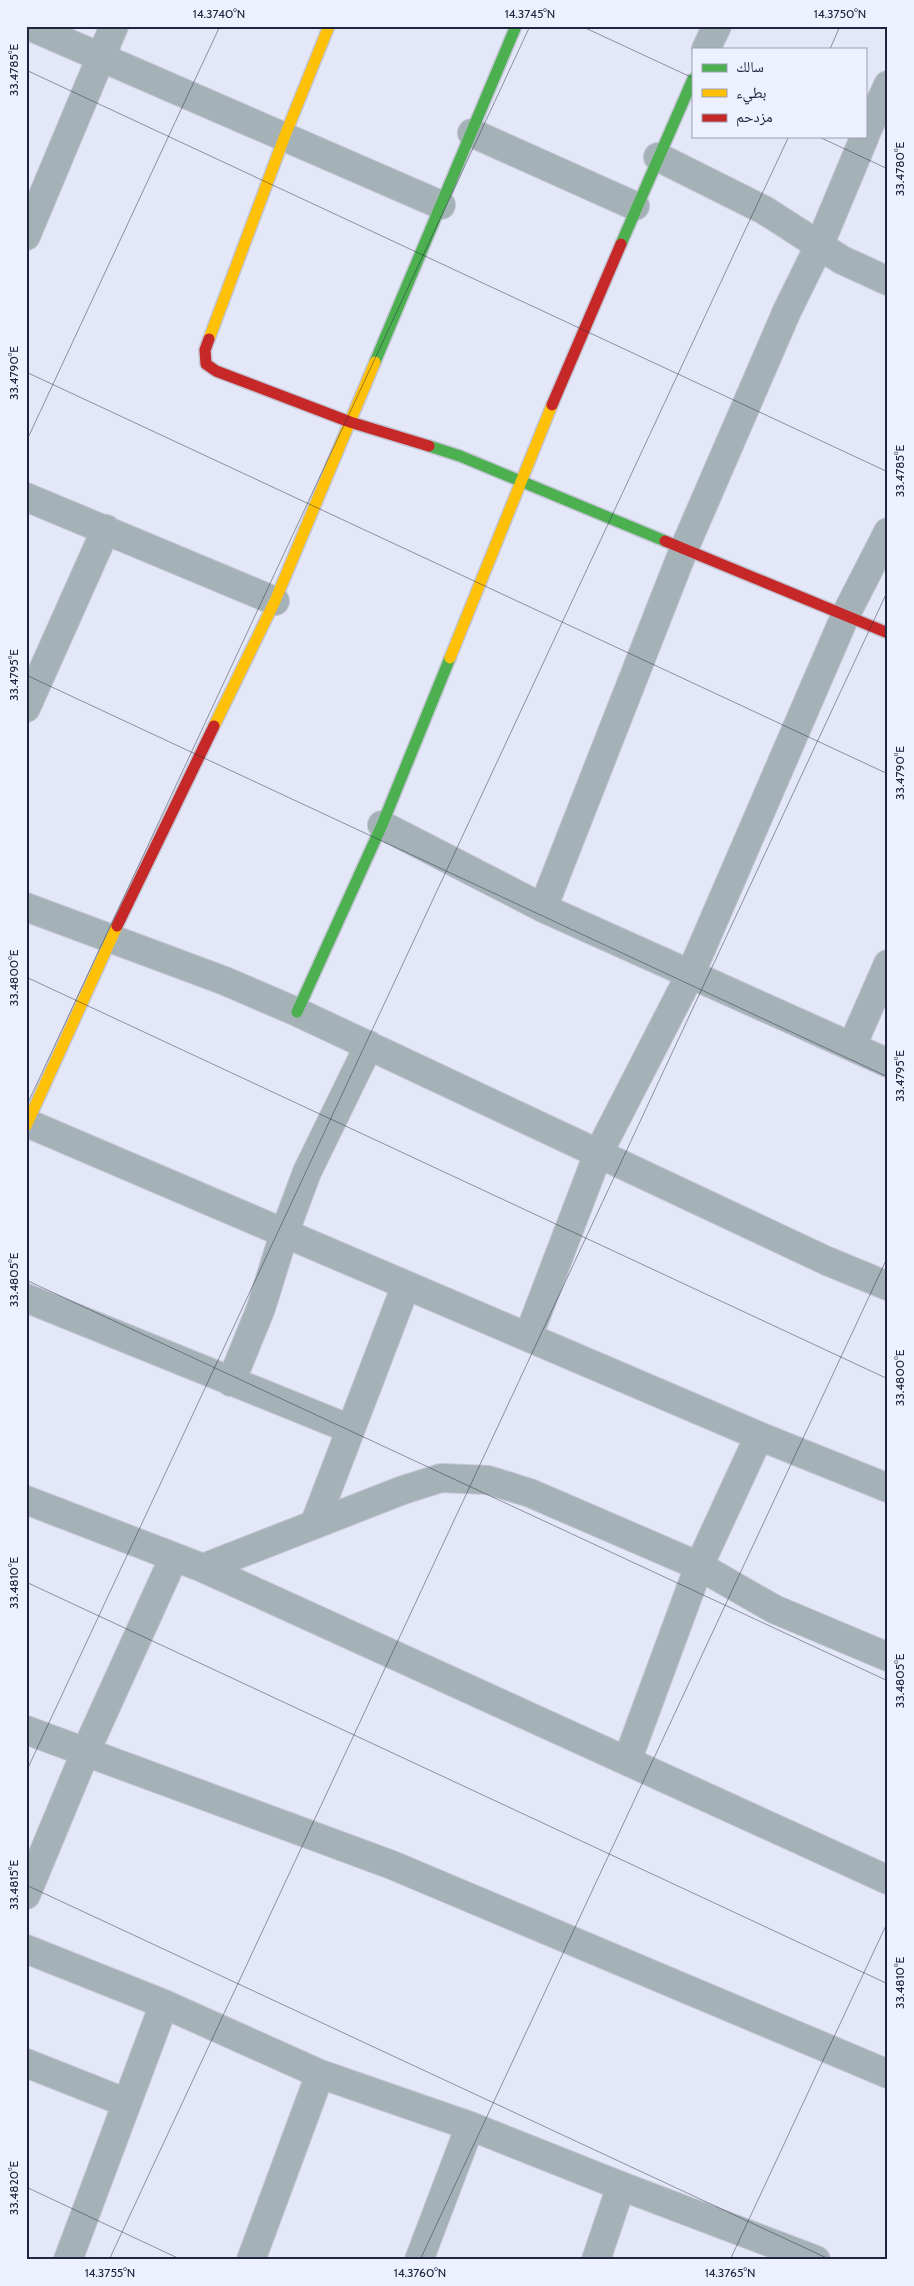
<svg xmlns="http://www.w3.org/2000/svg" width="914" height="2286" font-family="Cabin,'Noto Naskh Arabic',sans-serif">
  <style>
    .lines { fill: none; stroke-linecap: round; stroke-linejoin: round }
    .street-casing { stroke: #c2c5d4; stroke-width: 30 }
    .fast-casing { stroke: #c2c5d4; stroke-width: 14 }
    .slow-casing { stroke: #c2c5d4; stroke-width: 14 }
    .jam-casing { stroke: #c2c5d4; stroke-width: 14 }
    .street { stroke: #a4b1b6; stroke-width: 28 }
    .fast { stroke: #4caf50; stroke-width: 11 }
    .slow { stroke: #ffc107; stroke-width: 11 }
    .jam { stroke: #c62828; stroke-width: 11 }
    .ticks { fill: none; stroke: #20253f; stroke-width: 1; stroke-opacity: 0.45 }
    .neatline { fill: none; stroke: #20253f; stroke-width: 2 }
    .ticks-label { font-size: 12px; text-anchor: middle; fill: #20253f }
  </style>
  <rect width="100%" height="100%" fill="#e4e7f7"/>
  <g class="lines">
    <defs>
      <path id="street" d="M29,26L441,205
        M706,49L717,26
        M472,133L635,206
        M865,135L888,85
        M658,157L764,210L842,260L888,281
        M26,236L114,26
        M26,497L275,601
        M26,708L106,529
        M382,825L543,908L888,1063
        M26,907L225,981L297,1012L827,1261L888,1286
        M543,908L684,549L787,311L819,246L865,136
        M852,1046L888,964
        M27,1123L759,1436L888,1488
        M26,1298L350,1429
        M528,1337L598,1154L690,975L846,614L888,532
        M231,1382L261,1308L284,1234L307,1172L369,1045
        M26,1500L203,1568L888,1880
        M314,1525L406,1285
        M203,1568L403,1490L441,1478L488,1480L530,1493L699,1566L774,1609L888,1657
        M26,1730L392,1865L888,2074
        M627,1761L699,1566L759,1436
        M26,1895L85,1753L174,1557
        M26,1949L164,2004L320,2074L470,2126L621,2186L816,2260
        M26,2063L127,2103
        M68,2260L164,2004
        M251,2260L320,2074
        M419,2260L470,2126
        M596,2260L621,2186"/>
      <path id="fast" d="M621,244L693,79
        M375,362L516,26
        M429,446L460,456L665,541
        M297,1012L382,825L450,658"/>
      <path id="slow" d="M209,339L284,138L329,26
        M450,658L552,405
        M214,726L275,601L375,362
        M26,1126L117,926"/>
      <path id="jam" d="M209,339L205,350L206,364L216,371L350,422L429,446
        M552,405L621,244
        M665,541L888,633
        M117,926L214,726"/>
    </defs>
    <use href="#street" class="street-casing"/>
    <use href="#fast" class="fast-casing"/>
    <use href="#slow" class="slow-casing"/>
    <use href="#jam" class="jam-casing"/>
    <use href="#street" class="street"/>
    <use href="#fast" class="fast"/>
    <use href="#slow" class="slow"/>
    <use href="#jam" class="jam"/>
  </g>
  <path class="ticks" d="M581,26L693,78M830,49L840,26M26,70L888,472M817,136L888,169M26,372L888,774M26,442L220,26M26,675L888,1077M26,977L888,1379M26,1107L530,26M26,1280L888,1681M26,1582L888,1984M26,1772L789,136M26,1885L831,2260M26,2187L182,2260M109,2260L888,590M420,2260L888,1256M730,2260L888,1921"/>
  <rect width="914" height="2286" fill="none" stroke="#edf0ff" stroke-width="55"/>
  <rect x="692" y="48" width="175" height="90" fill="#edf0ff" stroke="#9b9fb2"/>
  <rect x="702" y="64" width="25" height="8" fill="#4caf50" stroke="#9b9fb2"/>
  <text x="736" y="72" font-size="15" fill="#20253f">سالك</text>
  <rect x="702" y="89" width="25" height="8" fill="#ffc107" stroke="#9b9fb2"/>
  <text x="736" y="98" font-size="15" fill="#20253f">بطيء</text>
  <rect x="702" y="114" width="25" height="8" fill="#c62828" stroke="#9b9fb2"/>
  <text x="736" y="122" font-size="15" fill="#20253f">مزدحم</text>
  <rect x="28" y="28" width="858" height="2230" class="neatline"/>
  <g class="ticks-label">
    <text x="219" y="18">14.3740°N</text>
    <text x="530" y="18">14.3745°N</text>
    <text x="840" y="18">14.3750°N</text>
    <text transform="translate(14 70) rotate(-90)" y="4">33.4785°E</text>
    <text transform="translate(900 169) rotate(-90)" y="4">33.4780°E</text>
    <text transform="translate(14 373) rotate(-90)" y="4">33.4790°E</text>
    <text transform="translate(900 471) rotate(-90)" y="4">33.4785°E</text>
    <text transform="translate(14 675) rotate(-90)" y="4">33.4795°E</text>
    <text transform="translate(900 773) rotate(-90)" y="4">33.4790°E</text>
    <text transform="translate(14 978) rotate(-90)" y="4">33.4800°E</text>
    <text transform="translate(900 1076) rotate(-90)" y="4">33.4795°E</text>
    <text transform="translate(14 1280) rotate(-90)" y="4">33.4805°E</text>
    <text transform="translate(900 1378) rotate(-90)" y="4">33.4800°E</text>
    <text transform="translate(14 1583) rotate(-90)" y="4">33.4810°E</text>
    <text transform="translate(900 1681) rotate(-90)" y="4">33.4805°E</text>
    <text transform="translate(14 1885) rotate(-90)" y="4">33.4815°E</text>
    <text transform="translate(900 1983) rotate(-90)" y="4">33.4810°E</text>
    <text transform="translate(14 2188) rotate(-90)" y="4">33.4820°E</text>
    <text x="110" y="2277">14.3755°N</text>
    <text x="420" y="2277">14.3760°N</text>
    <text x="730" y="2277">14.3765°N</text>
  </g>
</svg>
